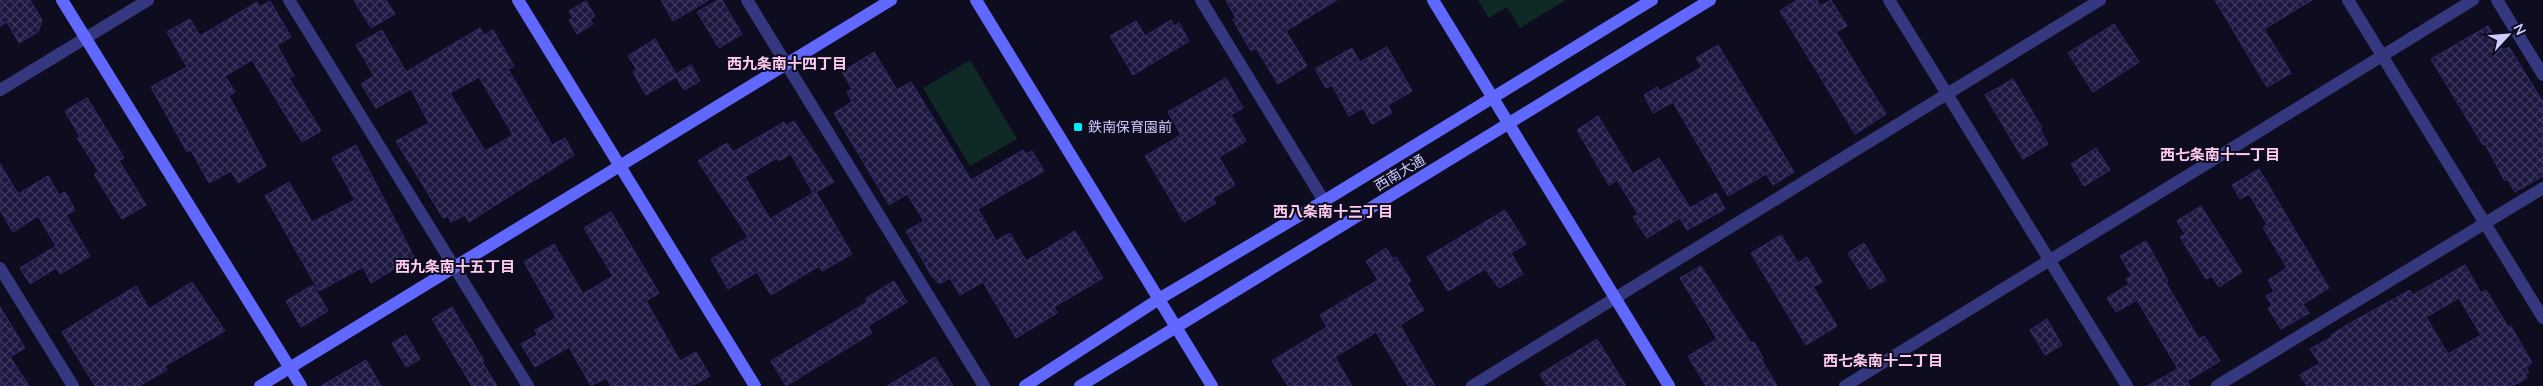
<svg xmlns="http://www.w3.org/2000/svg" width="2543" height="386" font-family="'Nunito Sans','Noto Sans JP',sans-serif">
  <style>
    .garden { fill: #0f2926 }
    .building { fill: url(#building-cross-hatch); stroke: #322a6c; fill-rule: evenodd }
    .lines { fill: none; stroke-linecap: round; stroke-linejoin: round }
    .street { stroke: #36387f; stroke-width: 12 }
    .secondary { stroke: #6168ff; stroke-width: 12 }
    .poi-dot { fill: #00edf5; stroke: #0e0c1f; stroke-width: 2 }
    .labels { text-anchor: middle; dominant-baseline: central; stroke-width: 4; stroke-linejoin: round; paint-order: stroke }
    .poi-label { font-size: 14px; fill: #cccaff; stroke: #0e0c1f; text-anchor: start }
    .street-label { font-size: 14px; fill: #cccaff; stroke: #0e0c1f }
    .neighbourhood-label { font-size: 15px; font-weight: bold; fill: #ffccf0; stroke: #0e0c1f }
  </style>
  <defs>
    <pattern id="building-cross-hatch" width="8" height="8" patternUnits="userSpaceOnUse" patternTransform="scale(1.25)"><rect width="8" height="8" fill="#1d1840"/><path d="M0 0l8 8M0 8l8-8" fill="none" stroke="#3d385d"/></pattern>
  </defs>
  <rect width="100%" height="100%" fill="#0e0c1f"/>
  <path class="garden" d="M1478,0H1566L1520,28L1507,7L1489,18Z
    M970,60L1017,139L970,166L923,88Z"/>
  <path class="building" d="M0,0H30L42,20L38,32L19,43L7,22L0,26Z
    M354,0H386L395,14L371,28Z
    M661,0H709L673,21Z
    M718,0H722L742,34L719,48L697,12Z
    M1226,0H1337L1286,31L1307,66L1278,84L1256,48L1251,51L1233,20L1236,18Z
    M1797,0H1817L1820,6L1831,0L1847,26L1836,32L1886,114L1855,134L1780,11Z
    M2215,0H2312L2264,29L2291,73L2267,87Z
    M270,1L291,37L277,45L294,76L289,78L321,131L302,142L252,60L225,76L235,92L229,96L266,166L238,183L231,171L209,183L191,150L187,152L151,87L187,67L167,32L190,19L200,36L257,2L260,7Z
    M586,1L595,16L590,19L593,24L577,34L569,20L573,18L569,11Z
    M1171,20L1174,26L1179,23L1189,41L1133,75L1110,36L1136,21L1145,36Z
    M2114,24L2139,62L2093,92L2068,53Z
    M2488,26L2503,50L2509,47L2543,102V176L2515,192L2508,180L2505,181L2485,144L2483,145L2431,59Z
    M480,28L484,35L493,30L514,66L508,69L552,145L565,138L574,155L469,222L465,215L451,222L448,216L443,218L396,141L429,123L411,89L376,108L361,84L374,76L356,45L382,30L406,72ZM479,77L513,135L485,151L450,93Z
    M655,39L676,74L691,65L700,81L684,90L676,77L646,95L633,72L637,70L628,56Z
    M1718,45L1794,172L1773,185L1766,174L1728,196L1673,102L1653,113L1644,95L1657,87L1660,91L1702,67L1696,58Z
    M1387,47L1412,91L1388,105L1392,113L1372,124L1363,108L1349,116L1332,85L1326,88L1315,69L1352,48L1360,62Z
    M874,52L897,90L911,82L971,180L1023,150L1026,154L1032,151L1044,171L978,209L996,241L1010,233L1026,261L1075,231L1103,278L1054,307L1057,313L1016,338L983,282L960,295L950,278L939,284L931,275L906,231L924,221L907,194L889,205L834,113L852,102L847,92L852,89L842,72Z
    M1226,78L1243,108L1231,115L1246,141L1219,157L1235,185L1213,198L1216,203L1184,222L1145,156L1181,135L1168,112Z
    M2013,79L2042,128L2040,130L2048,144L2023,159L1985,95Z
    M87,98L124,158L119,161L146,205L122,219L94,174L99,172L77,138L80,137L65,111Z
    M1598,116L1633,174L1659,158L1690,208L1716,193L1725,209L1687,230L1680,218L1647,238L1633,217L1638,214L1617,180L1609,185L1577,130Z
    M794,121L834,182L816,192L852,254L822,271L819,266L771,295L757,272L728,289L711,259L748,237L698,161L727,143L733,152L784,122L786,126ZM791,154L813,193L770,219L745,177L777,158L779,161Z
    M356,145L414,257L371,283L363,267L319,291L265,196L289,182L312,222L355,200L332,158Z
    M2096,148L2110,170L2084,186L2071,164Z
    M0,164L18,194L48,176L59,195L65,192L75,210L66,215L90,256L60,274L56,268L30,284L20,268L56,246L38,216L13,232L0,210Z
    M2259,169L2329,288L2303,304L2309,313L2281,329L2268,308L2272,305L2266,296L2274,292L2268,280L2287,268L2263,227L2267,224L2249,194L2240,199L2232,185Z
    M2201,206L2242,272L2219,287L2212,276L2206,279L2180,237L2185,234L2177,221Z
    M1505,210L1526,244L1511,253L1523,274L1499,288L1485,269L1448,291L1427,257Z
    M611,212L659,293L646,301L680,361L696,352L710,376L692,386H611L606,378L591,386L569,347L535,367L521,344L537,335L535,330L556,318L524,262L554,244L583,294L613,276L584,228Z
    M1781,235L1798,263L1807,257L1822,282L1813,287L1837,326L1806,345L1751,253Z
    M2146,241L2168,281L2166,283L2199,339L2204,336L2220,361L2187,381L2190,386H2147L2178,369L2137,300L2116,312L2107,298L2129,284L2126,279L2132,276L2120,256Z
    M1864,243L1886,280L1870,289L1848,253Z
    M1386,248L1393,259L1396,257L1411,281L1407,283L1424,310L1400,325L1435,386H1408L1376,332L1335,357L1352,386H1288L1272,361L1327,327L1320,315L1378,280L1366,261Z
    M2465,265L2481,293L2486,290L2508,327L2511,326L2532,363L2526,367L2529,372L2525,374L2527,378L2513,386H2307L2300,375L2320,363L2310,349L2332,337L2331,335L2352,322L2410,290L2413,295ZM2459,298L2481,335L2448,354L2426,317Z
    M1701,266L1751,343L1754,342L1763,358L1761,359L1777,386H1706L1688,356L1717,339L1680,278Z
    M894,281L907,302L868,326L872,333L786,386L771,361L867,302L865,299Z
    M192,282L225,331L165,366L167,370L139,386H95L62,332L136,286L149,309Z
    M313,285L328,311L301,327L286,301Z
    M0,307L25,348L10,357L29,386H0Z
    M452,307L484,361L482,362L497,386H472L432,319Z
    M2047,319L2062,345L2045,355L2030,330Z
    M406,335L420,359L406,367L392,343Z
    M1597,339L1626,386H1547L1540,374Z
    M935,357L953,386H887Z
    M366,360L381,386H321Z"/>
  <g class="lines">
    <path class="street" d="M289,0L528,386
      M747,0L984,386
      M1201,0L1324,201
      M1889,0L2127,386
      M2348,0L2543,318
      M2497,0L2543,75
      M0,90L148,0
      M0,268L73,386
      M1472,386L2100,0
      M1845,386L2473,0
      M2217,386L2543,188"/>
    <path class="secondary" d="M62,0L301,386
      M518,0L755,386
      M976,0L1212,386
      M1433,0L1669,386
      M260,386L891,0
      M1025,386L1159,299L1324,201L1652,0
      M1080,386L1710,0"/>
  </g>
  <rect class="poi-dot" x="1073" y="122" width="10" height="10" rx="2.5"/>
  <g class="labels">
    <g class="poi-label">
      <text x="1088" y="127">鉄南保育園前</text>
    </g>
    <g class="street-label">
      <text transform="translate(1400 173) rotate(-31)">西南大通</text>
    </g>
    <g class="neighbourhood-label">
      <text x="787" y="64">西九条南十四丁目</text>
      <text x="2220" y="155">西七条南十一丁目</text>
      <text x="1333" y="212">西八条南十三丁目</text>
      <text x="455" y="267">西九条南十五丁目</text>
      <text x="1883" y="361">西七条南十二丁目</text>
    </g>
  </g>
  <g transform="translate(2508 35) rotate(64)" stroke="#0e0c1f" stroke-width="4" paint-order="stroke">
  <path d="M0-4L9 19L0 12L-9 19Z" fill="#cccaff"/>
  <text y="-8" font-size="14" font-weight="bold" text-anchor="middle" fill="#cccaff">N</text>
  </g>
</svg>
